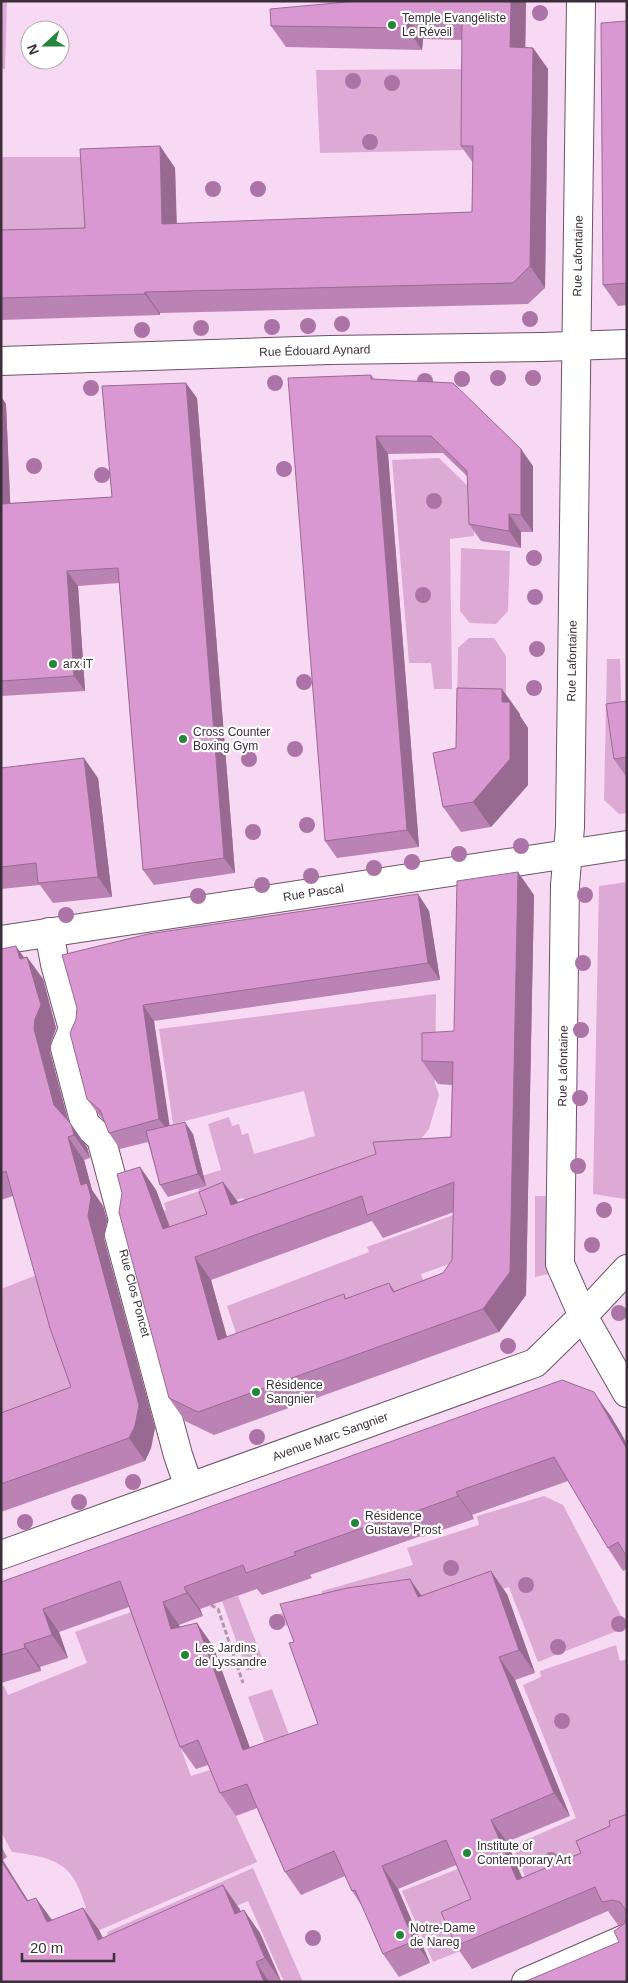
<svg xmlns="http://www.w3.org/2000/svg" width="628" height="1983" font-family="Helvetica,sans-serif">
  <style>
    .green { fill: #ddaad6 }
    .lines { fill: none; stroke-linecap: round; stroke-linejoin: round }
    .street-casing { stroke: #6d5269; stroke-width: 30 }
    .path { stroke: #b098ac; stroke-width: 3; stroke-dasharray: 5 2.5; stroke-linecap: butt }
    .street { stroke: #fff; stroke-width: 28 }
    .tree { fill: #ac74a6 }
    .wall { fill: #bb83b4; fill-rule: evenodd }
    .shaded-wall { fill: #986a92 }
    .building { fill: #d998d1; stroke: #986a92; fill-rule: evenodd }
    .poi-dot { fill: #248639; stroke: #fff; stroke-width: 2 }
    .labels { text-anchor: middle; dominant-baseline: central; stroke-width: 4.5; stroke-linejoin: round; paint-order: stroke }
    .poi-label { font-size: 12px; fill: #3b2f39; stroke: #fff; text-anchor: start }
    .street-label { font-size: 12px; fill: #3b2f39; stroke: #fff }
  </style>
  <rect width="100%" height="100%" fill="#f8d9f3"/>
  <path class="green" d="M1,1H7L5,69H1Z
    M467,69L468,150L320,153L316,70Z
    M1,157H90L95,246L1,248Z
    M439,458L473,491L474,536L450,539L452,689H434L431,663H409L392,460Z
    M461,548L510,551L508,611L496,624L470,623L460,611Z
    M469,638H494L506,656V707L457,708L458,648Z
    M607,659H620L622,732L627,772V813L619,814L604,800Z
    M627,882V1197L625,1199L593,1194L599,886Z
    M436,994L435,1083L439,1095L429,1129L421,1139L385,1142L390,1172L252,1221L243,1198L217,1206L181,1245L135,1220L166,1210L164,1203L199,1191L195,1178L221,1170L208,1124L229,1117L232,1126L239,1124L242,1135L248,1133L254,1154L315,1136L304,1091L173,1124L159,1029Z
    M535,1196H547L546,1258L549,1274L535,1277Z
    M456,1214L466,1258L421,1274L427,1290L238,1340L227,1306L369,1252L367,1247Z
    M39,1274L79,1405L1,1433V1289Z
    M544,1496L563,1505L627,1627L538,1662L509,1587L437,1611L366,1601L275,1629L270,1617L323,1599L322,1591L413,1565L407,1548L479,1525L477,1516Z
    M238,1596L265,1665L247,1671L222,1601Z
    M131,1612L191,1776L268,1751L248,1697L272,1689L298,1759L221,1783L257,1862L81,1938L71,1914L86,1908C73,1863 57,1858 12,1852L1,1832V1687L4,1686L8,1695L87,1663L75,1632Z
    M616,1645L620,1661L627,1659V1832L533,1895L512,1846L576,1818L523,1685L541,1677L540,1671Z
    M253,1868L303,1982H284L248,1901L131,1952L114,1948L107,1932Z
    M460,1868L483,1921L460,1951L433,1962L402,1891Z"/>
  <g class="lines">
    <defs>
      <g id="street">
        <path d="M581,1L570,827L565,885L560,1264L583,1316L627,1393"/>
        <path id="s1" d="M1,361L329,350L542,347L627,344"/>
        <path id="s2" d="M49,932L55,964L73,1029L65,1048L85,1124L101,1138L123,1220L119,1235L178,1455L189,1487"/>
        <path id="s3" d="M1,940L627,845"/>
        <path id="s4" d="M1,1555L535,1363L583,1316L627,1269"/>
        <path d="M526,1982L627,1938"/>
      </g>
    </defs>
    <use href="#street" class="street-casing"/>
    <path class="path" d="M211,1605L218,1609L243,1683"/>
    <use href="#street" class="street"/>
  </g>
  <g class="tree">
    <circle cx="540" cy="13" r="8"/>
    <circle cx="353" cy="81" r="8"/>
    <circle cx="392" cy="83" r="8"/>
    <circle cx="370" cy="142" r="8"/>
    <circle cx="213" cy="189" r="8"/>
    <circle cx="258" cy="189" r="8"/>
    <circle cx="530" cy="319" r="8"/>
    <circle cx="342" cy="324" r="8"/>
    <circle cx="308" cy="326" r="8"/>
    <circle cx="272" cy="327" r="8"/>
    <circle cx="201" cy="328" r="8"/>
    <circle cx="142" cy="330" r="8"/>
    <circle cx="498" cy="378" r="8"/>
    <circle cx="533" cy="378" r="8"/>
    <circle cx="462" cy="379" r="8"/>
    <circle cx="425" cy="381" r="8"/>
    <circle cx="275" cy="383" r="8"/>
    <circle cx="91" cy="388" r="8"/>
    <circle cx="34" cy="466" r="8"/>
    <circle cx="284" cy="469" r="8"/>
    <circle cx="102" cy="475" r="8"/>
    <circle cx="434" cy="501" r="8"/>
    <circle cx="534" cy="558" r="8"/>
    <circle cx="423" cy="595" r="8"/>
    <circle cx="535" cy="597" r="8"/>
    <circle cx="537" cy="649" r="8"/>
    <circle cx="304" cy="682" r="8"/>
    <circle cx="534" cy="688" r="8"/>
    <circle cx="295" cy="749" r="8"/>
    <circle cx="249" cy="759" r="8"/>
    <circle cx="307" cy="825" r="8"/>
    <circle cx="253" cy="832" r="8"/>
    <circle cx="521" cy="846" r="8"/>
    <circle cx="459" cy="854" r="8"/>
    <circle cx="412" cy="862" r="8"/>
    <circle cx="374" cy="868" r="8"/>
    <circle cx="311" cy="876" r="8"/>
    <circle cx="262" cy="885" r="8"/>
    <circle cx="585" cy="895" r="8"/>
    <circle cx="198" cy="896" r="8"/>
    <circle cx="66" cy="915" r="8"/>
    <circle cx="583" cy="963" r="8"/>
    <circle cx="581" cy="1030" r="8"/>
    <circle cx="580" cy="1098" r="8"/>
    <circle cx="578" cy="1166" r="8"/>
    <circle cx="604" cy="1210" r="8"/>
    <circle cx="592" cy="1245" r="8"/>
    <circle cx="619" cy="1313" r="8"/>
    <circle cx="508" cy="1346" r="8"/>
    <circle cx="257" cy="1437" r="8"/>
    <circle cx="133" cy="1482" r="8"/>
    <circle cx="79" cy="1502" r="8"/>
    <circle cx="25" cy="1522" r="8"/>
    <circle cx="451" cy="1568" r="8"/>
    <circle cx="526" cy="1585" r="8"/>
    <circle cx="277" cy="1622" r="8"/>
    <circle cx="619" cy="1624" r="8"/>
    <circle cx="558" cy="1647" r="8"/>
    <circle cx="562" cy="1721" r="8"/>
    <circle cx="551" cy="1860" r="8"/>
    <circle cx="313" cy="1938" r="8"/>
  </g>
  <path class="wall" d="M526,1L525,47L533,48L548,69L545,288L528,304L160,313V315L1,320V230L85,228L160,146L175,168L177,224L472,212L473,163L461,146L462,40L423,39L422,50L286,47L271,26Z
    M627,21V305L618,306L603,285Z
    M371,375L374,379L533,466V532H521V548L481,541L469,524L468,477L443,453L388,454L419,847L337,858L325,841Z
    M1,397L6,404L10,503L112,497L197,398L235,873L154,885L143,870L119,583L78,586L85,691L1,696Z
    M627,701V778L614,759Z
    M520,714V716L528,728V785L491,827L461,832L443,807L456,748Z
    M1,768L98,778L112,897L53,903L40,885L1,889Z
    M418,894L429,911L440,980L154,1021L169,1126L193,1134L206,1186L168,1197L160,1185L148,1142L120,1149L109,1133L104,1120L99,1115L87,1099L70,1033Z
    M534,895L526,1295L499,1332L214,1435L185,1421L169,1398L140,1167L156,1190L170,1227L207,1214L223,1182L238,1202L451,1137L452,1085L438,1084L422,1061L454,1031ZM454,1212L452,1260L443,1273L395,1291L389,1283L347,1299L227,1337L211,1280L372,1221L383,1238Z
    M1,949L24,957H27L43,979L56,1028L51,1042L50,1052L68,1120L87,1147L90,1158L84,1160L92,1190L103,1206L107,1220L104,1239L155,1428L151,1448L145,1461L1,1512V1413L71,1387L13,1196L1,1200Z
    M610,1415L627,1444V1569L623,1571L608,1548L568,1481L472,1515L474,1519L422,1537L421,1536L310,1575L312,1578L262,1595L257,1589L200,1609L203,1616L179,1625L180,1627L213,1646L250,1748L318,1724L422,1596L507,1594L535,1673L515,1680L570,1816L507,1842L522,1878L581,1853L610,1826L627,1814V1982L619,1942L624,1924L618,1925L608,1911L472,1969L456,1946L471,1899L456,1865L398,1889L430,1963L399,1977L383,1954L362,1906L352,1891L345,1876L301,1895L285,1872L257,1808L236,1816L220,1793L208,1765L196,1769L180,1747L129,1607L59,1632L68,1658L40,1667L41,1671L1,1683V1582Z
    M1,1846L7,1857L3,1860L28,1901L52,1920L99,1930L103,1938L239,1908L241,1911L260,1933L281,1981L279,1982H1Z"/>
  <path class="shaded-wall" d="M511,1H526L525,68L510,47Z
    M407,18L423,39L422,50L407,28Z
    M533,48L548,69L545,288L530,266Z
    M160,146L175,168L177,246L162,224Z
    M145,292L160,313V315L145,294Z
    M186,383L197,398L235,873L224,858Z
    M1,397L6,404L11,519L1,505Z
    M376,436L388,454L419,847L407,830Z
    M521,449L533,466V532L521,515Z
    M509,514L521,532V548L509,531Z
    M67,571L78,586L85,691L74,676Z
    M502,689L520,714V716L528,728V785L491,827L473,802L502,702Z
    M84,758L98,778L112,897L98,877Z
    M518,872L534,895L526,1295L499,1332L483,1309Z
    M418,894L429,911L440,980L428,963Z
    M16,946L30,966L27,957L43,979L56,1028L51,1042L50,1052L70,1128L54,1105L34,1029L20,959Z
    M143,1005L154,1021L171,1135L159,1119Z
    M185,1122L193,1134L206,1186L198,1174Z
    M71,1124L87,1147L90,1158L74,1135Z
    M68,1137L84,1160L92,1190L103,1206L107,1220L104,1239L155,1428L151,1448L145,1461L129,1438L88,1216L81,1185Z
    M140,1167L156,1190L179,1252L163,1229Z
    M223,1182L240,1205H231Z
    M195,1257L211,1280L234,1363L218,1340Z
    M594,1392L610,1415L618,1428L627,1444V1449Z
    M456,1492L472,1515L474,1519L458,1496Z
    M491,1571L507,1594L535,1673L519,1650Z
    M410,1579L426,1602L418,1597Z
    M184,1587L200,1609L203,1616L187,1593Z
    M163,1602L179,1625L187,1652L171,1629Z
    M43,1609L59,1632L68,1658L52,1635Z
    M197,1623L213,1646L259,1773L243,1750Z
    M24,1644L40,1667L41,1671L25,1648Z
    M499,1657L515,1680L570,1816L554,1793Z
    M491,1820L507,1842L533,1903L517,1880Z
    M1,1858L43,1924L27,1901L1,1860Z
    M382,1866L398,1889L430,1963L414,1941Z
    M223,1885L239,1908L251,1936L235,1914Z
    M36,1898L52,1920L47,1922Z
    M83,1908L99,1930L114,1963L98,1940Z
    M244,1910L260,1933L281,1981L265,1958Z
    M256,1962L269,1982H264Z"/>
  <path class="building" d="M346,1H511L510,47L533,48L530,266L513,283L145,292V294L1,298V230L85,228L80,149L160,146L162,224L472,212L473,146H461L462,19L407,18V28L271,26L270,9L346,2Z
    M627,21V283L603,285L601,23Z
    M371,375V379L453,383L521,449V515L509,514V531L469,524L467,471L431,436H376L407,830L325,841L288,378Z
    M186,383L224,858L143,870L118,568L67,571L74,676L1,681V504L112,497L102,386Z
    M457,688L502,689V702H510V759L473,802L443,807L433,753L456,748Z
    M627,701V757L614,759L606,704Z
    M84,758L98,877L38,883L36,863L1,867V768Z
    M518,872L510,1272L483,1309L198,1412L169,1398L119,1212L122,1193L117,1174L140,1167L163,1229L207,1214L199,1192L223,1182L231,1205L376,1154L373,1142L451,1137L453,1062L422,1061V1033L454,1031L457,881ZM454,1182L452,1260L443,1273L393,1292L389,1283L345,1299L344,1294L218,1340L195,1257L362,1196L367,1215Z
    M418,894L428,963L143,1005L159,1119L109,1133L100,1110L87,1099L70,1033L76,1019L77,1008L62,955L148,934Z
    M16,946L20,959L27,957L41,1005L35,1019L34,1029L54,1105L71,1124L74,1135L68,1137L81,1185L87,1183L91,1197L88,1216L139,1405L135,1426L129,1438L1,1484V1413L71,1387L50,1328L6,1171L1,1173V949Z
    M185,1122L198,1174L160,1185L146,1131Z
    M562,1380L594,1392L627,1449V1557L618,1542L608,1548L554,1457L456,1492L458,1496L406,1515L405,1513L294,1552L296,1555L246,1573L243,1565L184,1587L187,1593L163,1602L171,1629L197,1623L243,1750L318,1724L289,1643L294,1642L280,1604L347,1588L410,1579L418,1597L491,1571L519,1650L499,1657L554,1793L491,1820L517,1880L581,1853L576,1841L610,1826L609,1821L627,1814V1982H524L619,1942L614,1931L624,1924L627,1916L625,1909L620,1902L613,1900L602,1902L595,1887L456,1946L441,1912L471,1899L446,1840L382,1866L414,1941L383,1954L355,1890L352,1891L334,1851L285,1872L247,1784L220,1793L198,1740L180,1747L120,1581L43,1609L52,1635L24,1644L25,1648L1,1655V1582Z
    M1,1860L27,1901L36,1898L47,1922L83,1908L98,1940L223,1885L235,1914L244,1910L265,1958L256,1962L264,1982H1Z"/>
  <g class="poi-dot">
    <circle cx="392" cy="25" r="5"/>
    <circle cx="53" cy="664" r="5"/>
    <circle cx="183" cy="739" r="5"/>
    <circle cx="256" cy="1392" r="5"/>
    <circle cx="355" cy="1523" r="5"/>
    <circle cx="185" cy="1655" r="5"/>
    <circle cx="467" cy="1853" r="5"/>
    <circle cx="400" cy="1935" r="5"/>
  </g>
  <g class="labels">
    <g class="poi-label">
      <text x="402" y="18">Temple Evangéliste<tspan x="402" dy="14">Le Réveil</tspan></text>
      <text x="63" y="664">arx iT</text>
      <text x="193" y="732">Cross Counter<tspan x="193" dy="14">Boxing Gym</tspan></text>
      <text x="266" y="1385">Résidence<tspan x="266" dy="14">Sangnier</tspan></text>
      <text x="365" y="1516">Résidence<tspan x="365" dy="14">Gustave Prost</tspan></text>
      <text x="195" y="1648">Les Jardins<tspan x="195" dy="14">de Lyssandre</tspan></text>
      <text x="477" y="1846">Institute of<tspan x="477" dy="14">Contemporary Art</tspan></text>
      <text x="410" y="1928">Notre-Dame<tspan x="410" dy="14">de Nareg</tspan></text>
    </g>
    <g class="street-label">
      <text transform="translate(578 256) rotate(-89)">Rue Lafontaine</text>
      <text stroke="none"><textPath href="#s1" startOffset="314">Rue Édouard Aynard</textPath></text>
      <text transform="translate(572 661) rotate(-89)">Rue Lafontaine</text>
      <text stroke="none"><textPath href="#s3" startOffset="316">Rue Pascal</textPath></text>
      <text transform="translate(563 1066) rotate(-89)">Rue Lafontaine</text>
      <text stroke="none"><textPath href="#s2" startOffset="381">Rue Clos Poncet</textPath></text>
      <text stroke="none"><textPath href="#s4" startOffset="350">Avenue Marc Sangnier</textPath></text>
    </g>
  </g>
  <rect width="628" height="1983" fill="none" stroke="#3b2f39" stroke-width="5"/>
  <g transform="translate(45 45) rotate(249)"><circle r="24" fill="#ffffff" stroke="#b1acb0"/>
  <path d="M0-4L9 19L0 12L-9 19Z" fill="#248639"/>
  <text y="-8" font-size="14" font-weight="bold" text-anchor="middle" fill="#3b2f39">N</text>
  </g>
  <path d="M22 1953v8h92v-8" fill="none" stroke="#3b2f39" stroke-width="2.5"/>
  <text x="30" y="1953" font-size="15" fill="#3b2f39" stroke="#ffffff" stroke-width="4" paint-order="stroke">20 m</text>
</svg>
